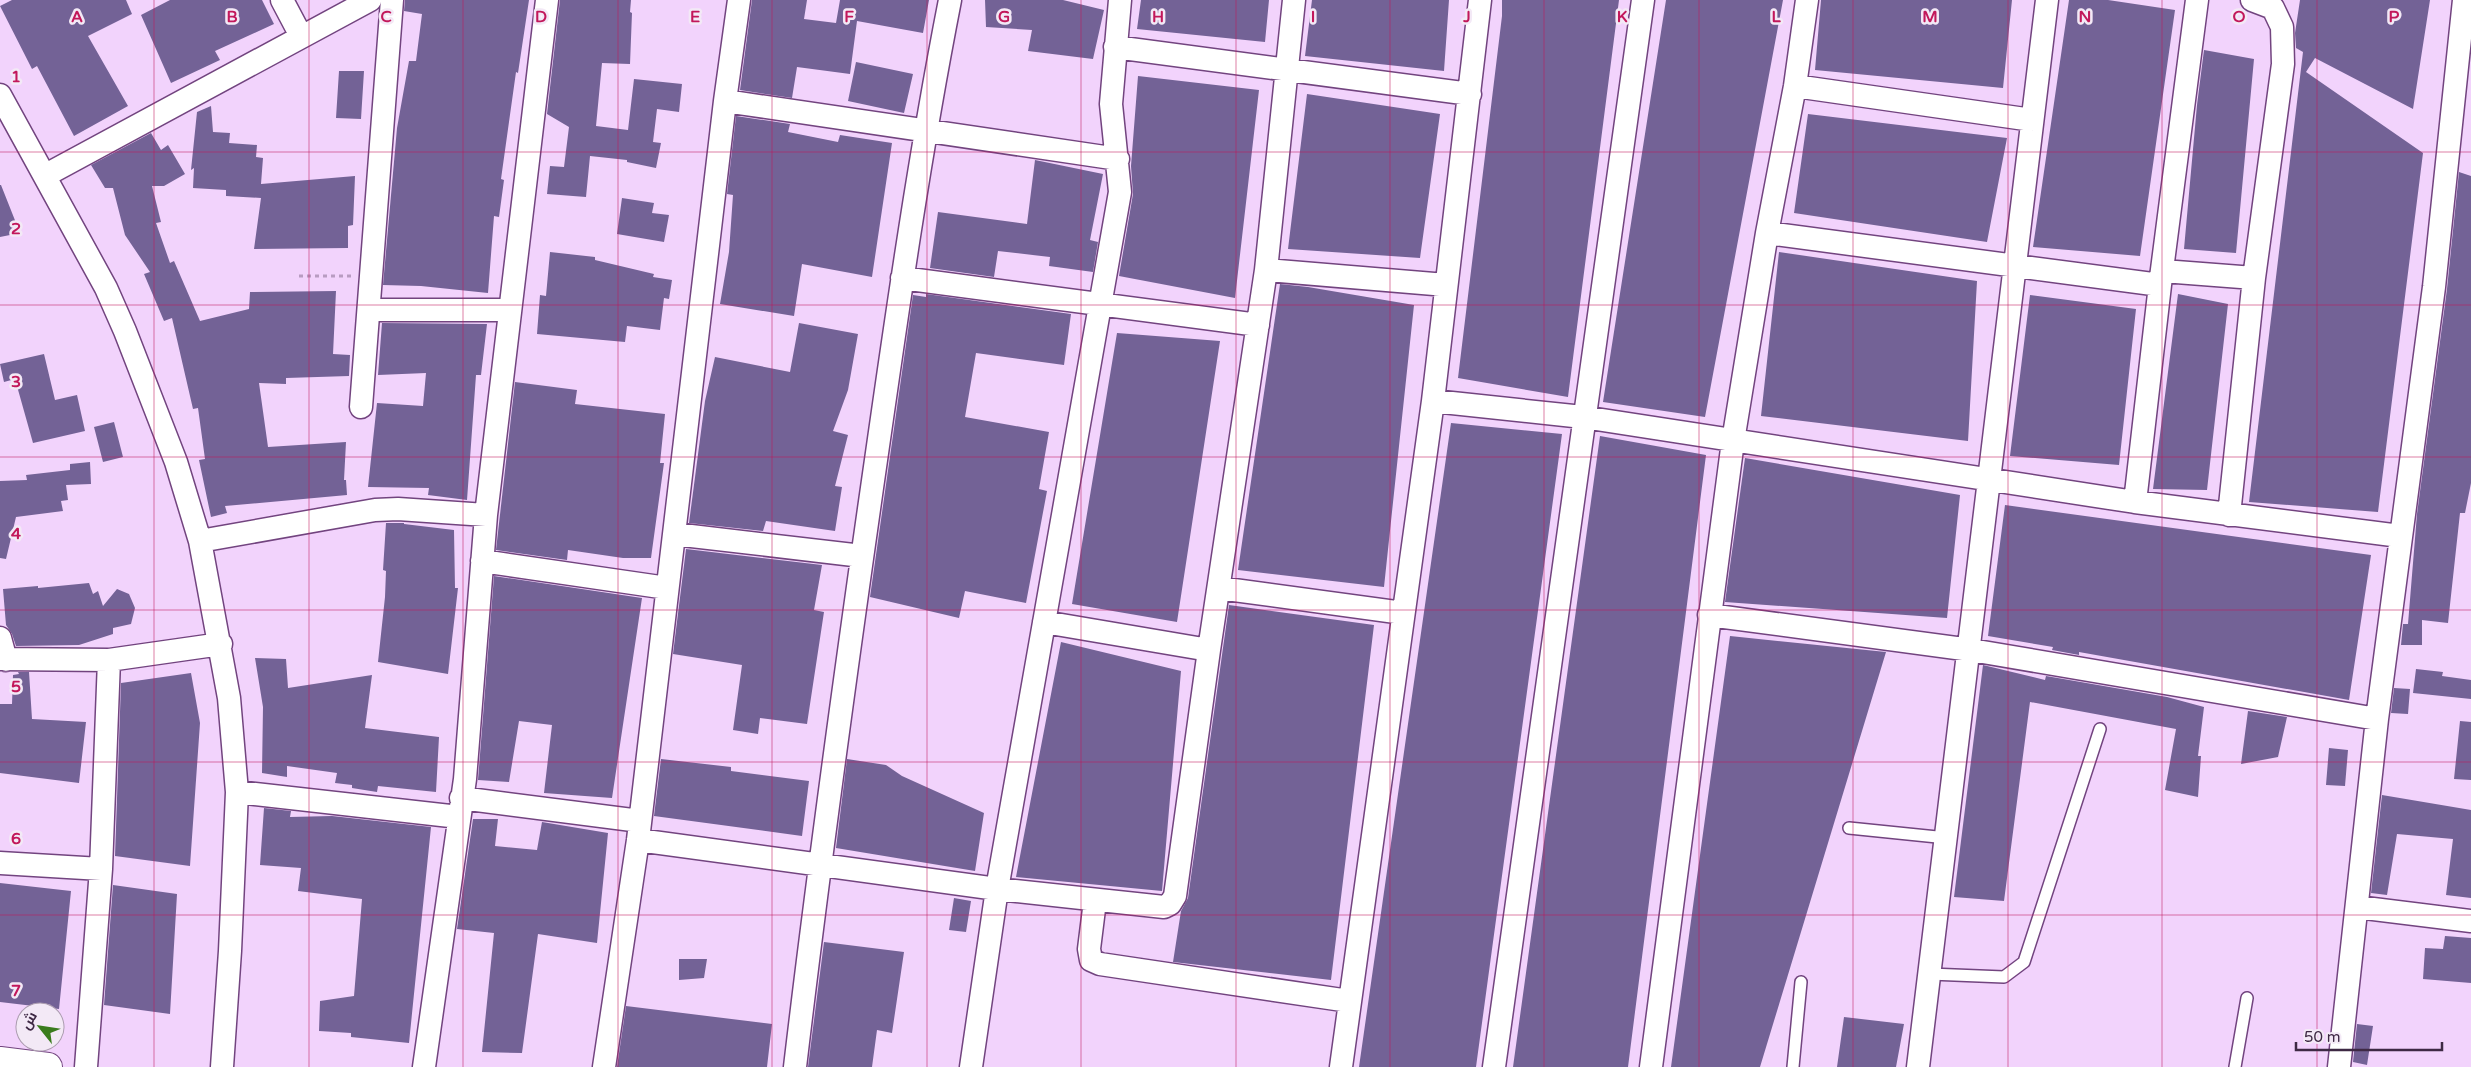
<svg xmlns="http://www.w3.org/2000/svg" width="2471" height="1067" font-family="'Varela Round',Cairo,sans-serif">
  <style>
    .building { fill: #736296 }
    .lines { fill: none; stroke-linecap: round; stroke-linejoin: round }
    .service-casing { stroke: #72447f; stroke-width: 14 }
    .minor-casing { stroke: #72447f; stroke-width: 25 }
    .primary-casing { stroke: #72447f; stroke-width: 30 }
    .path { stroke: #b89cc1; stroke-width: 3; stroke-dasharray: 4 4; stroke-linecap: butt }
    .service { stroke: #fff; stroke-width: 11 }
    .minor { stroke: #fff; stroke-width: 22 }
    .primary { stroke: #fff; stroke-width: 28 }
    .grid { fill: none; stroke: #c2185b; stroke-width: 1; stroke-opacity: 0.55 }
    .grid-label { font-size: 16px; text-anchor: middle; font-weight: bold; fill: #c2185b; stroke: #f3e9f6; stroke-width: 5; stroke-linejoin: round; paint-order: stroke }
  </style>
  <rect width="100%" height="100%" fill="#f2d3fc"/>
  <path class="building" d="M12,0H126L132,14L88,36L128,106L74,136L37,66L32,69L0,6Z
    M170,0H262L274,24L215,51L220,60L171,83L141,15Z
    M405,0H529L518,73L516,72L501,179L504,180L499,217L494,216L488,293L421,286L383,285L397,128L409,61H416L422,14L404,11Z
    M560,0H631L630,12L632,13L630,64L602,63L596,126L628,130L634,79L682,84L679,112L657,109L653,142L661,143L656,168L627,162V160L590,156L586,197L547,194L550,166L564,167L569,127L547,114Z
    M752,0H807L804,19L836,23L840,0H929L923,33L857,21L850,74L797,67L792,98L740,90Z
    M985,0H1063L1104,10L1093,59L1028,51L1032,30L986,27Z
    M1141,0H1269L1265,42L1137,29Z
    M1312,0H1449L1444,71L1305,56Z
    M1502,0H1619L1568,397L1458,378L1502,16Z
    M1666,0H1783L1705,417L1603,402Z
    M1821,0H2012L2003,88L1815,70Z
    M2069,0H2108L2175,10L2140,256L2033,247Z
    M2300,0H2430L2413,109L2315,58L2306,72L2423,153L2378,512L2249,502L2303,52L2296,48L2295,33Z
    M2204,50L2254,59L2236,253L2184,249L2197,105Z
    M856,62L913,74L904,113L848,101Z
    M339,71H364L361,119L336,118Z
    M1138,76L1259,90L1235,298L1119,276L1133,194L1131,166Z
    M1307,94L1440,114L1420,258L1288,249Z
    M211,106L213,132L230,133L229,143L257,145L256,157L263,158L261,184L355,176L353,225L348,226V248L254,249L261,198L226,196V190L193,188L194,168L191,170L197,112Z
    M1808,114L2007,138L1987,242L1794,213Z
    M736,116L790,124L788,132L838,142L840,135L892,143L872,277L802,264L794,316L720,304L729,252L733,195L727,194Z
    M151,133L161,150L168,145L185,174L164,186H152L161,222L156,223L170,263L174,261L200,321L249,309L250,292L336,291L333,354L350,355L349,376L286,378V384L259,383L268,447L346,442L344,480H346L347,495L225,506L227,513L211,517L199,460L205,459L198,408L193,409L172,318L164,321L144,274L150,272L125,235L113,188H105L91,165Z
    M1035,160L1103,174L1090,240L1098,242L1093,272L1049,266L1050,257L998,251L994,277L930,268L938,212L1027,224Z
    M2459,172L2471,176V483L2465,513H2460L2448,623L2422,620V645H2401L2403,624H2408L2417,514L2447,289Z
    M0,185H1L20,233L0,237Z
    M622,198L654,203L652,213L669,215L664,242L617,234Z
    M550,252L595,257V260L654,274L653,277L672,280L669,299L664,298L660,330L627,326L625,342L537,334L540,295L546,296Z
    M1779,252L1977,281L1968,441L1761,416Z
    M1280,284L1308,287L1414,305L1384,587L1238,570Z
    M926,294L1071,314L1064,365L976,353L965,417L1049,432L1039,489L1047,491L1026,603L965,591L959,618L870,597L913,295L926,297Z
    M2178,294L2228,304L2207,490L2153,489Z
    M2030,295L2136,309L2119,465L2010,456Z
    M382,323L487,324L481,375H476L467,500L428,495L429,488L368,487L377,403L423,406L426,373L378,375Z
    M799,323L858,334L848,390L833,431L848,435L835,486L842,487L835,531L766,521L763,531L689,523L705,401L715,357L790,372Z
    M1117,333L1220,341L1177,622L1072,604Z
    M44,354L55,400L77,395L85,431L33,443L15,379L4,382L0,364Z
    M515,382L577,390L575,404L665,414L660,463H664L651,558H623L568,550L567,560L496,550Z
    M114,422L123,457L103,462L94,427Z
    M1451,423L1562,434L1476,1067H1359Z
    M1600,436L1706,455L1628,1067H1513Z
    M1745,458L1960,495L1947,618L1725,602Z
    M90,462L91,484L66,485L68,500L61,501L63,511L16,517L6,559L0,558V481L27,480L26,475L70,470V464Z
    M2005,505L2371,555L2349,700L2079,652V655L2052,650L2053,647L1988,636Z
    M386,523H404V524L454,530L455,588H458L448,674L378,662L385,597L386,571L383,570Z
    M686,549L822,565L814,610L824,612L807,724L760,718L758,734L733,730L742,665L673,654Z
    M494,576L642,598L612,798L544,793L552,725L519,721L509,782L478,780Z
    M89,583L93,594L98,591L103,606L117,589L129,594L135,608L131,624L113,628V634L79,645L16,646L12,634L6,625L3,589L38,586V588Z
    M1229,605L1374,625L1331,980L1173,962L1181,911L1188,898Z
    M1730,636L1886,652L1760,1067H1671Z
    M1061,642L1181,671L1162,891L1016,877Z
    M255,658L286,659L288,688L372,675L365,728L439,737L436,792L378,786L377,792L352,788V785L335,783L337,773L287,766V777L262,773L263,707Z
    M1983,665L2045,680L2046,676L2167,697L2204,707L2198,756H2201L2198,797L2165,790L2176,729L2030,702L2004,901L1954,897Z
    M2416,669L2443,672L2442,676L2471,680V699L2413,693Z
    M18,672H29L32,719L86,722L79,783L0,773V704H12L13,675L19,674Z
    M191,673L200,723L190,866L115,856L121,683Z
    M2394,688L2410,689L2408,714L2391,713Z
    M2248,711L2287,717L2278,757L2241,764Z
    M2460,721L2471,722V780L2454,779Z
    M2329,748L2348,750L2345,786L2326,785Z
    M661,759L731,767V771L809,781L802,836L654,816Z
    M847,759L886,765L902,776L984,813L975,871L836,848Z
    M2382,795L2471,810V898L2446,895L2453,839L2397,834L2387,895L2371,893Z
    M264,808L291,811L290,817L332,816L431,827L409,1043L351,1037V1033L319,1031L320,1001L354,996L362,899L298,891L301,868L260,865Z
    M473,819H498L495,846L537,850L542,822L608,833L597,943L538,934L522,1053L482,1052L494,933L457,929Z
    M0,883L71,891L59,1009L0,1002Z
    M113,885L177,894L170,1014L104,1005Z
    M954,898L971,901L966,932L949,930Z
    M2445,936L2471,938V983L2423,979L2425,948L2443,949Z
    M824,942L904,952L892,1033L877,1030L872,1067H808Z
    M679,959H707L704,978L679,980Z
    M626,1006L772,1024L767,1067H617Z
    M1844,1017L1904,1024L1896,1067H1837Z
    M2357,1024L2373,1026L2367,1065L2353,1062Z"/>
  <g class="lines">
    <defs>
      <path id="service" d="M1849,828L1947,838
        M1930,974L2004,977L2024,962L2100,729
        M1793,1067L1801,982
        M2235,1067L2247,998"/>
      <path id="minor" d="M282,0L301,36
        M1115,47L1470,94
        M1795,86L2032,120
        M0,95L106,288L125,331L176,462L200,541L229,698L237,792L230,951L222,1067
        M725,101L1118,159
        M46,175L370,0
        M1767,233L2160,285
        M1266,270L1446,285
        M2163,271L2254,278
        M902,278L1258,325
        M369,310H509
        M1433,401L1583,417L2135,502L2400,536
        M361,407L392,0
        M2135,502L2160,285L2197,0
        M2229,515L2254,278L2283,64L2282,27L2273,8L2252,0
        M674,534L862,556
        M200,541L375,510L398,509L486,515
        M482,561L667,588
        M1219,588L1403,613
        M1709,615L1971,650L2377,719
        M1044,622L1209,650
        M0,638L6,660
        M0,659L109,660L221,644
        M237,792L459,817
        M461,798L640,821
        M638,840L997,889L1164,907L1170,904L1175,896L1209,650L1266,270L1294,0
        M0,863L101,869
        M1095,901L1089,949L1091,960L1100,964L1349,1001
        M2357,907L2471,921
        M86,1067L101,869L109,660
        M424,1067L465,779L486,515L547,0
        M604,1067L638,840L725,101L739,0
        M795,1067C819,864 847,662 876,460C898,306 920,153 950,0
        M971,1067L997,889L1120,192L1111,104L1120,0
        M1341,1067L1433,401L1480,0
        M1494,1067L1643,0
        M1651,1067L1733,441L1767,233L1795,86L1807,0
        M1918,1067C1964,712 2004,356 2047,0
        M2339,1067L2377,719L2434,287L2464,0"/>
      <path id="primary" d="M0,1061L48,1067"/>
    </defs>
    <use href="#service" class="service-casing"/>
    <use href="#minor" class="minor-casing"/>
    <use href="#primary" class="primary-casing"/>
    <path class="path" d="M299,276H351"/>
    <use href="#service" class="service"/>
    <use href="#minor" class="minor"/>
    <use href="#primary" class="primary"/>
  </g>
  <path class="grid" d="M154,0V1067M309,0V1067M463,0V1067M618,0V1067M772,0V1067M927,0V1067M1081,0V1067M1236,0V1067M1390,0V1067M1544,0V1067M1699,0V1067M1853,0V1067M2008,0V1067M2162,0V1067M2317,0V1067M0,152H2471M0,305H2471M0,457H2471M0,610H2471M0,762H2471M0,915H2471"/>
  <g class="grid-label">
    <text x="77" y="22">A</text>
    <text x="232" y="22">B</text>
    <text x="386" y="22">C</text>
    <text x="541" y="22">D</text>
    <text x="695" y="22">E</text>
    <text x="849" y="22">F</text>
    <text x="1004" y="22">G</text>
    <text x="1158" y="22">H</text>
    <text x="1313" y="22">I</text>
    <text x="1467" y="22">J</text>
    <text x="1622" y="22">K</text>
    <text x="1776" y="22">L</text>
    <text x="1930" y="22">M</text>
    <text x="2085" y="22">N</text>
    <text x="2239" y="22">O</text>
    <text x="2394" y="22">P</text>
    <text x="16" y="82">1</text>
    <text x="16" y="234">2</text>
    <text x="16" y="387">3</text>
    <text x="16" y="539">4</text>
    <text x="16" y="692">5</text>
    <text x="16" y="844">6</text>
    <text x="16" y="996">7</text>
  </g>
  <g transform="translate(40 1027) rotate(300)"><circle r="24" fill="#f3e9f6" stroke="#ab9caf"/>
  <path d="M0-4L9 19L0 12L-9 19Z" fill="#3a7c1d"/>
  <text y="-8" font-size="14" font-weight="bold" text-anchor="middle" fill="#3e2944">ش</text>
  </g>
  <path d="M2296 1042v8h146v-8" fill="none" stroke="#3e2944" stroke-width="2.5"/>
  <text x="2304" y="1042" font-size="15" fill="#3e2944" stroke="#f3e9f6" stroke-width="4" paint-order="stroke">50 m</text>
</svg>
